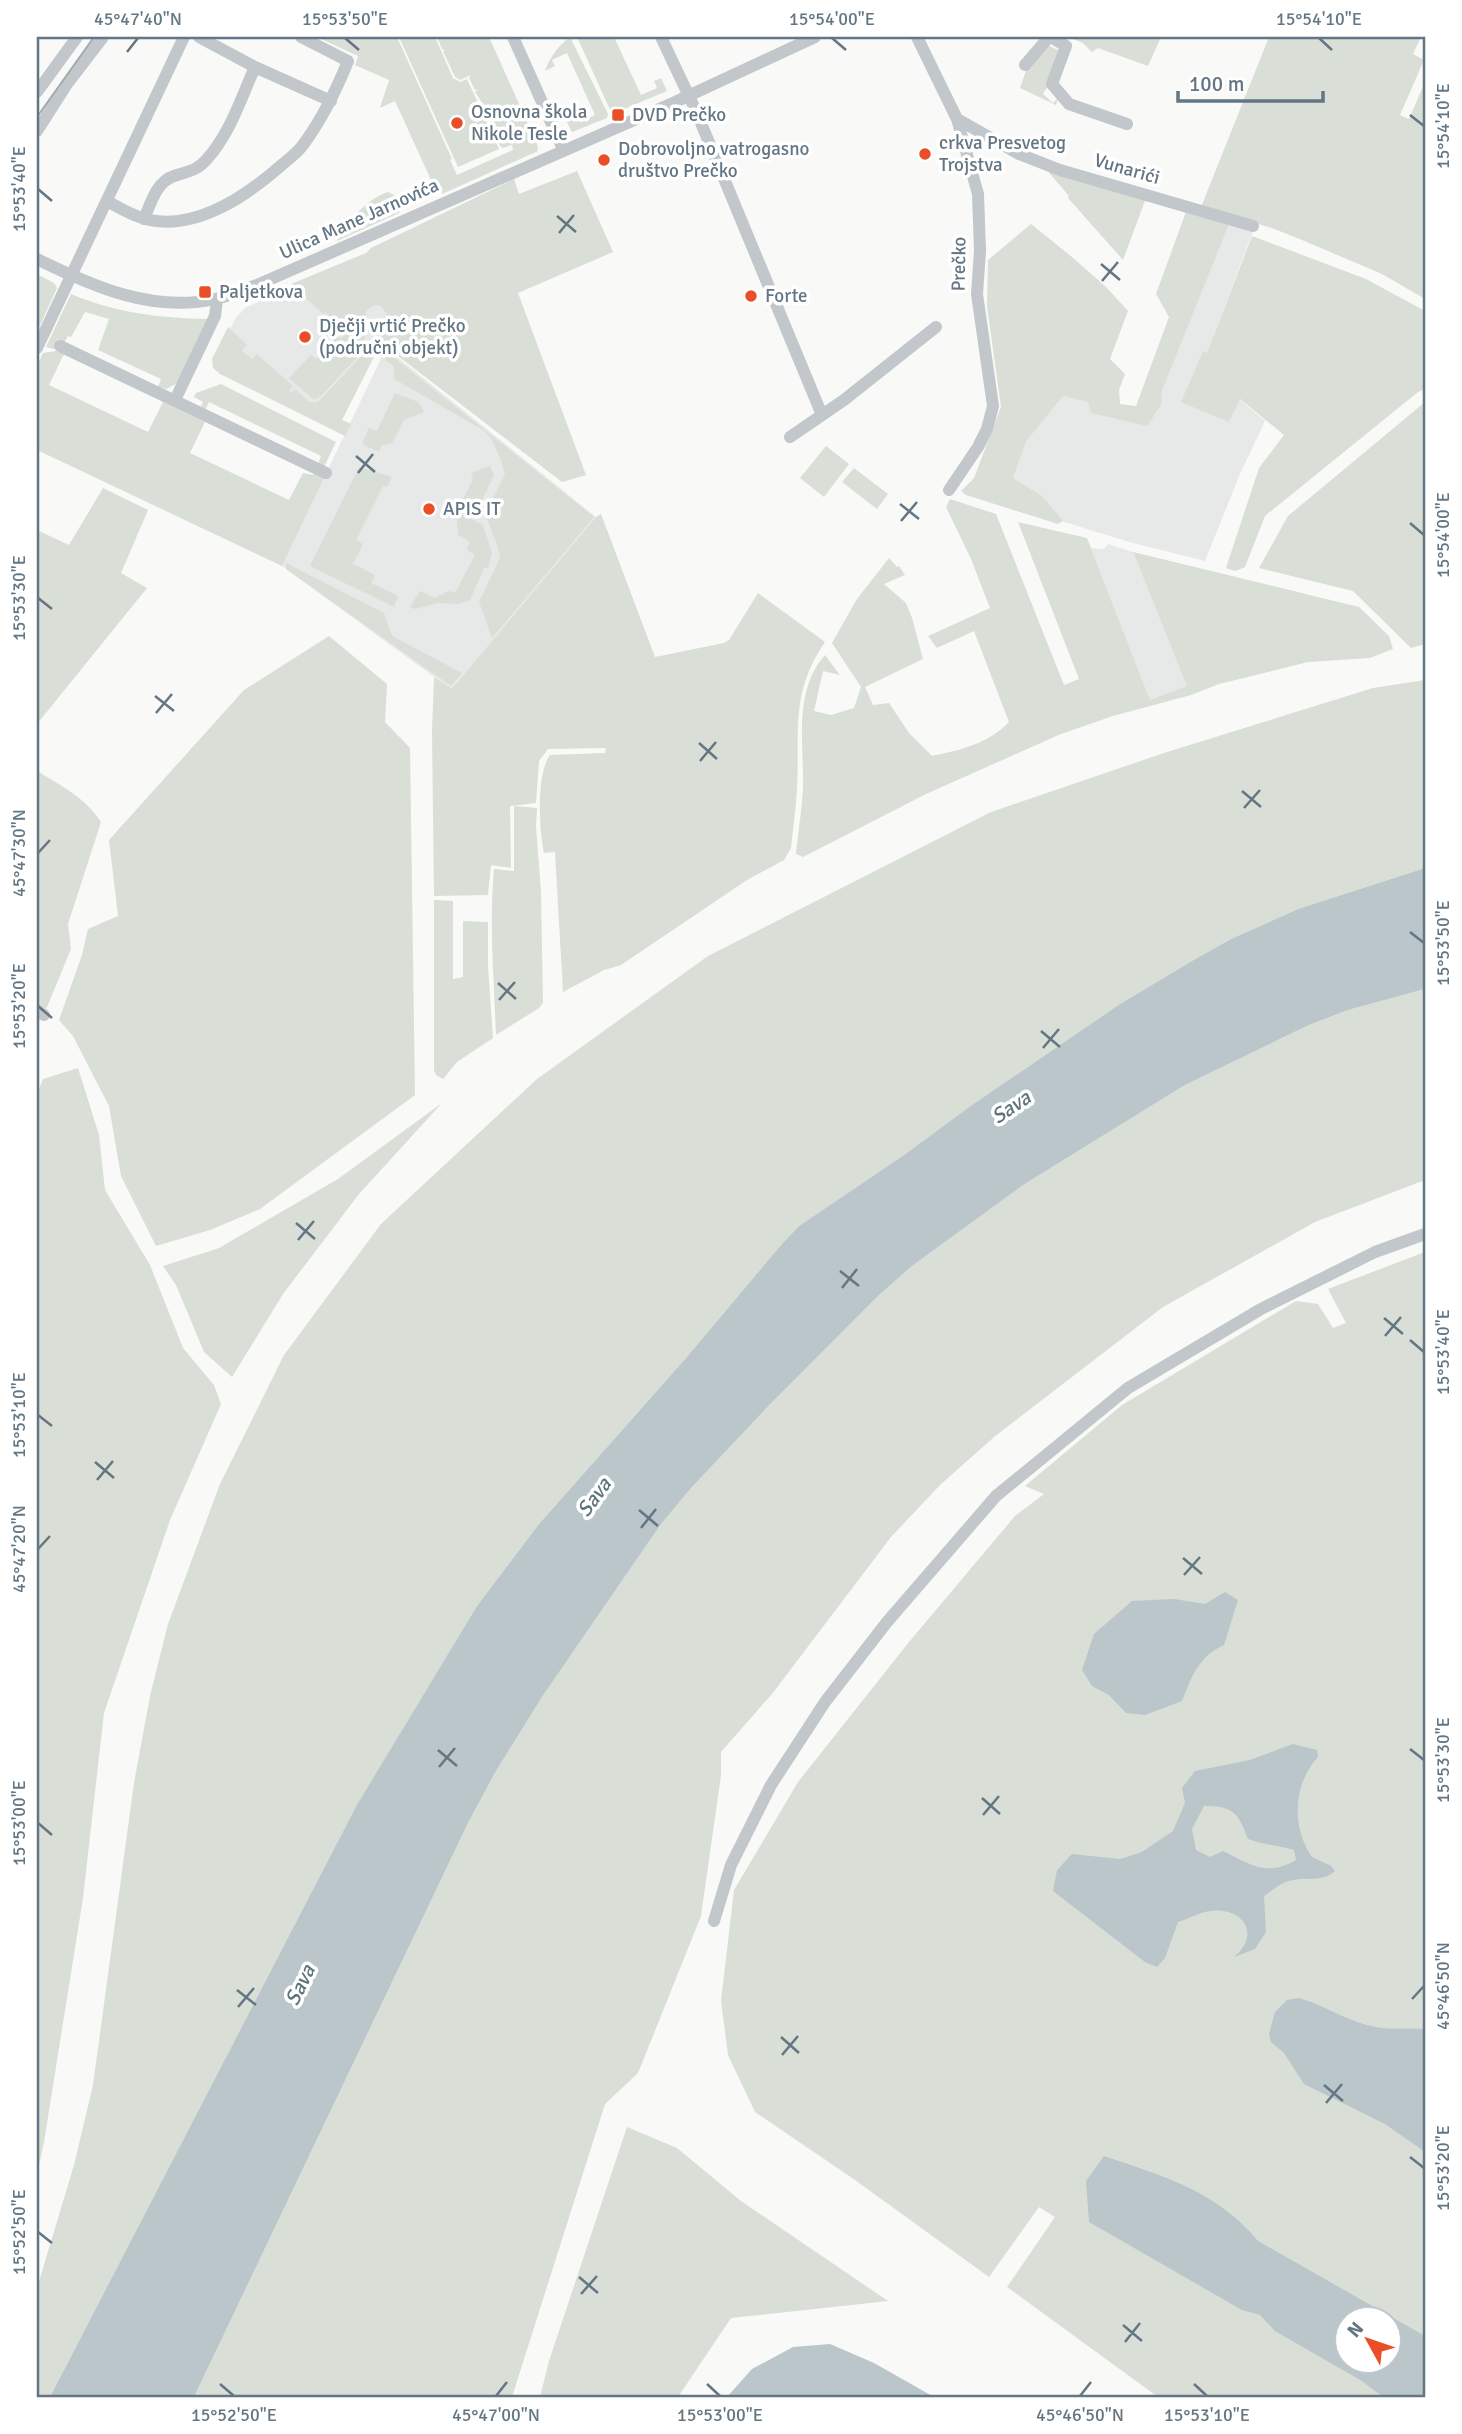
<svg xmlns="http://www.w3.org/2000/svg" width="1462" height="2434" font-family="Signika,sans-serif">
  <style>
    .built { fill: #e7e8e8 }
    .green { fill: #d9ded6; fill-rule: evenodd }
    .water { fill: #bac6ca; fill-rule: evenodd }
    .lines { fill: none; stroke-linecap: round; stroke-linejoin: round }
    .minor { stroke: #c2c7cb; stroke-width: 12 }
    .tram { stroke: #a1a9af; stroke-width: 2 }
    .ticks { fill: none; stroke: #637683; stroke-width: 2.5 }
    .poi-dot { fill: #e94e26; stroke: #fff; stroke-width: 2.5 }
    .labels { text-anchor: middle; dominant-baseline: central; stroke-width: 7; stroke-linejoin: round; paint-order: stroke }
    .poi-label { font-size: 19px; fill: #637683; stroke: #fff; text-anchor: start }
    .street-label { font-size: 19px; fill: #637683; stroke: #fff }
    .water-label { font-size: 21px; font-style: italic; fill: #5e757c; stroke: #fff }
    .neatline { fill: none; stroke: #637683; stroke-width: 2.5 }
    .ticks-label { font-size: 18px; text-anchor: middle; fill: #637683 }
  </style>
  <rect width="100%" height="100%" fill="#f9f9f7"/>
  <path class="built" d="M1230,222L1253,231L1207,353L1203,351L1182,401L1229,422L1239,399L1265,421L1240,474L1205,561L1133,543L1061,521L1042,496L1013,478L1026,442L1063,396L1089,402L1091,413L1161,405L1162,391Z
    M366,254L392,317L342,420L216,360L235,319L245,308Z
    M386,348L596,517L452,690L282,566Z
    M1108,544L1133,552L1188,687L1150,700L1091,548L1104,549Z"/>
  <path class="green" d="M317,37H397L452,159L450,160L457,175L513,150L512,145L522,141L503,148L500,146L490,118H488L482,105L483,104L475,92L478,89L475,90L469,78L471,75L460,80L455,77L443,51L445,50L442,49L437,37H489L537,144L538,151L442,194L433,180H431L395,101L380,108L389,80L355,65L358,56Z
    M399,37H435L453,78L460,82L467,79L499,149L458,167Z
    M570,37L608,114L607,118L572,132L566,120L577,116L581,122L595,115L567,53L552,60L555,66L545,71C550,57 558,46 570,37Z
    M577,37H614L641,95L657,88L654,81L661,78L667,91L612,114Z
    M1068,37H1161L1148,66L1098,48L1092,52L1083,43Z
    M1269,37H1421L1413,54L1424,60L1400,115L1409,119L1425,82V299L1382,274L1302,240L1272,228L1201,207Z
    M1047,45L1058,50L1049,84L1043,94L1053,103L1058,98L1056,105L1020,88L1027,68Z
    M1045,168L1146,198L1123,260L1068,198L1069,196Z
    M577,171L613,252L518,293L586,475L562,482L381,343L342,420L351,424L345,436L220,374L213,368L212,359L228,327L247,345L242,351L252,359L257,354L293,386L289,392L291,393L295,389L310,402H318L378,338L380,327L387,320V314L381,306L375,305L366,311L364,350L322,395L314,400L289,378L311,355L316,359L337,336L341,339L347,332L325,312L323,314L291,284L366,253L371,248L514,179L519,194Z
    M388,192C398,196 403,203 399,213L337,241C338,227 373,195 388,192Z
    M1187,209L1230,222L1162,391L1161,405L1147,426L1091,413L1088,402L1063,396L1026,442L1013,478L1042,496L1063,521L1058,524L966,495L961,491L974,478L1001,407L987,306L988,260L1031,224L1072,257L1107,288L1128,311L1110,359L1125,374L1119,390L1120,404L1136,406L1169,317L1156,294Z
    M1252,236L1366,279L1425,311V389L1418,392L1265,516L1245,567L1235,571L1226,568L1259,468L1284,435L1240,399L1229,422L1181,402L1203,351L1207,353Z
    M37,274L54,283L57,288L37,332Z
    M71,294C116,313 159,318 208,319L178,383L166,389L158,387L161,379L98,350L109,319L85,312L71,337L68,336L64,343L58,339L54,349L46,347Z
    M56,351L64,354L49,385L148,432L163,402L205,422L190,453L289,500L303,473L313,475L315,472L325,476L282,566L37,450V366L43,353Z
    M387,352L594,517L492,638L479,602L500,558L497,545L487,518L488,509L505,474L501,460L492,440L485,431L394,379V366L385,360Z
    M221,384L336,442L324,467L318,464L321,456L209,402L205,410L201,407L203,402L194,397L196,393Z
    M395,393L418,402L424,412L404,420L392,443L382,445L379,452L362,444L369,428L377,431Z
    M1425,402V644L1411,648L1353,591L1259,568L1288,516Z
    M826,446L849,464L824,497L800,478Z
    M490,466L494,475L478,509L462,501L473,479L471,473Z
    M359,467L392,477L387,487L383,486L356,540L363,544L353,564L375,575L371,583L398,596L394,607L310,566Z
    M854,468L888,494L877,509L842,482Z
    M103,488L148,510L121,573L147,588L37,724V530L69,545Z
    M950,499L996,514L1064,685L1079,679L1018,522L1087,538L1150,700L1187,686L1133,552L1359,607L1389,636L1393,649L1370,658L1308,662L1219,684L1191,695L1113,716L1061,734L926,794L803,857L796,854C798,832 802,810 803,788C804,744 793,691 825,655L840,675L823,671L814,711L831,715L854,708L861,687L832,643L857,599L889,558L897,567L899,566L905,575L884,584L906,603L912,618L923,659L865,687L873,705L889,703L909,733L932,756C960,750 988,744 1009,722L974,631L937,648L928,636L990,608L971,559L946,507Z
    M457,512L483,525L492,553L488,568H484L470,600L459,604L438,603L415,609L410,607L420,591L435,598L449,591L455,593L475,555L467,550L470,542L458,535L457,520L454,518Z
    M601,514L655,657L724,643L729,640L758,593L825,642C790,693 800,730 797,788C796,808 793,828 791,848L784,860L747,880L621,965L604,970L563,992L555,852L544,853C539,830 536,774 550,755L605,753L606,748L548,749L539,761L536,803L510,806L511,868L491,865L488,895L434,896L432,731L434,677L452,689L596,517Z
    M286,563L384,613L392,636L462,673L451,686L286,569Z
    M329,636L387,684L385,722L410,748L415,1095L260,1209L210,1230L156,1246L121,1176L109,1106L73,1036L59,1020L82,955L88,929L118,916L109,840L244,690Z
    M1425,680V868L1298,909L1231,939L1197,958L1120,1004L972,1105L904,1155L799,1226L781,1245L686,1358L539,1524L477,1606L358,1805L50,2397H37V2288L74,2165L93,2085L134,1783L150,1696L168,1624L220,1484L284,1355L381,1224L537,1079L708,956L991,812L1164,753L1373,688Z
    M37,771C60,785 86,798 101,822L68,924L71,949L47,1007L43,1010L37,1007Z
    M514,806L537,808L536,826L541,892L543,1003L539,1008L496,1035C494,980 489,924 494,869L514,871Z
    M434,900L453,901V979L463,977V921L488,922V966L493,1038L457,1062L443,1079L436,1075L434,1070Z
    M1425,989V1180L1315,1222L1163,1307L994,1437L940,1485L891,1537L772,1694L721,1752V1775L701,1916L638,2073L605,2104L512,2397H194L468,1823L496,1771L542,1697L661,1524L692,1487L769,1404L878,1296L912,1266L1023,1185L1185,1085L1309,1025L1348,1010Z
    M78,1068L99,1135L105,1190L150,1265L183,1348L214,1385L221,1404L170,1520L104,1713L83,1898L44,2142L37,2174V1094L43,1079Z
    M442,1103L359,1194L283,1294L232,1377L204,1352L176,1285L163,1266L219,1248L338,1179Z
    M1425,1252V2397H1158L1007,2287L1055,2217L1039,2207L989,2277L855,2180L755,2112L728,2055L721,2001L734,1890L798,1782L909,1642L1015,1516L1044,1494L1025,1486L1122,1405L1296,1301L1318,1304L1333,1328L1346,1323L1328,1289ZM1346,2318H1388V2360H1346Z
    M627,2127L677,2148L741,2201L888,2301L731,2318L678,2397H540L549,2361Z"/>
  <path class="water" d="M1425,868V989L1348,1010L1309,1025L1185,1085L1023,1185L912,1266L878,1296L770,1404L692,1487L661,1524L542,1697L496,1771L468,1823L194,2397H50L357,1805L477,1606L539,1524L686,1358L781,1245L799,1226L904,1155L972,1105L1120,1004L1197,958L1231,939L1298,909Z
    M1225,1592L1238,1600L1224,1645C1198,1657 1192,1676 1182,1701L1145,1715L1126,1713L1109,1695L1092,1686L1082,1670L1094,1634L1132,1601L1174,1599L1205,1604Z
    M1293,1744L1317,1750L1318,1757C1293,1784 1291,1827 1312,1857L1331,1866L1335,1871C1322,1883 1305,1876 1289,1881C1281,1883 1271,1891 1264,1896L1266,1932L1255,1949L1234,1957C1261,1935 1244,1907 1210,1911C1200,1912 1188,1919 1178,1922L1165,1958L1157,1967L1145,1962L1053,1891L1057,1870L1072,1854L1120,1859L1142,1852L1173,1831L1185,1803L1182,1788L1195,1771L1250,1760ZM1204,1806C1233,1806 1238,1812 1248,1839C1264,1845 1278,1845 1294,1850L1296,1860C1267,1877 1251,1865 1223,1851L1210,1857L1196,1850L1192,1829Z
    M1299,1998C1326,2006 1348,2022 1376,2027C1391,2030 1409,2028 1425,2029V2152L1385,2124L1304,2084L1284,2053L1271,2042L1269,2034L1275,2012L1287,2000Z
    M1104,2156C1163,2176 1217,2191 1258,2241L1425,2336V2397H1383L1362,2381L1275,2331L1260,2315L1242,2310L1089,2222L1086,2181ZM1388,2318V2360H1346V2318Z
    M830,2344L874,2363L934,2397H727L752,2369L793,2347Z"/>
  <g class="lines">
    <path class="minor" d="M199,37L255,67L331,101
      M513,37L563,149
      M661,37L696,111L822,415
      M917,37L957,119L978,194L980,251L977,294L993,406L987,429L978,447L949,490
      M1051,37L1066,46L1052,84L1069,104L1127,124
      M1025,65L1049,37
      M37,92L77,37
      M957,119L1019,154L1060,170L1253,226
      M37,131L67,84L103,37
      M107,201C122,209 138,219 156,221C203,227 250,193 284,163C290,158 298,152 303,145C322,119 336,91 348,61L301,37
      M144,219C151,203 156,182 174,176C188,171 197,171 207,159C230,134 241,98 255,67
      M37,259C92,286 152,313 215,299C230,296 243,290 257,285L673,103L815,37
      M60,346L326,473
      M37,348L184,37
      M175,400L215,316L217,299
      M790,437L844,400L936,327
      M37,1011L44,1015
      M714,1921L731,1865L771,1785L825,1702L887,1622L996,1496L1128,1388L1261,1309L1375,1252L1425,1234"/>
    <path class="tram" d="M37,117L94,37"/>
  </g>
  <path class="ticks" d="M345,38L359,50M832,38L846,50M1319,38L1332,50M127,52L138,38M1410,115L1424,126M38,189L52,201M557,216L576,232M559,233L574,215M1101,264L1120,280M1102,281L1118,262M356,456L375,472M358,473L373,454M900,504L919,519M901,521L917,502M1410,523L1424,535M38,598L52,609M155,696L174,711M156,713L172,694M699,743L717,759M700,761L716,742M1242,791L1261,807M1244,808L1260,790M38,853L50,840M1410,932L1424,943M498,983L516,999M499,1000L515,982M38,1006L52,1018M1041,1031L1060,1047M1043,1048L1059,1029M296,1223L315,1239M298,1240L314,1221M840,1271L859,1286M842,1288L857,1269M1384,1318L1403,1334M1385,1336L1401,1317M1410,1340L1424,1352M38,1415L52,1426M95,1462L114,1478M97,1480L113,1461M639,1510L658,1526M641,1528L656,1509M38,1549L50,1536M1183,1558L1202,1574M1184,1575L1200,1557M1410,1749L1424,1760M438,1750L457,1766M439,1767L455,1748M982,1798L1000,1814M983,1815L999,1796M38,1823L52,1835M237,1990L256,2005M1412,1999L1424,1986M238,2007L254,1988M781,2037L799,2053M782,2055L798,2036M1324,2085L1343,2101M1326,2103L1342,2084M1410,2157L1424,2168M38,2232L52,2243M579,2277L598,2293M581,2294L597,2276M1123,2325L1142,2341M1125,2342L1140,2323M220,2384L234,2396M707,2384L720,2396M1194,2384L1207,2396M496,2396L507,2382M1080,2396L1091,2382"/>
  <g class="poi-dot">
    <rect x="611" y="108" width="14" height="14" rx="3.5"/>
    <circle cx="457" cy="123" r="7"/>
    <circle cx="925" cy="154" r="7"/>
    <circle cx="604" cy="160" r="7"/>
    <rect x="198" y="285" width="14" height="14" rx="3.5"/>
    <circle cx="751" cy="296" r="7"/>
    <circle cx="305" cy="337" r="7"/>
    <circle cx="429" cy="509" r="7"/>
  </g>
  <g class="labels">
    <g class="poi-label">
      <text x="471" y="112">Osnovna škola<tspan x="471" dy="22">Nikole Tesle</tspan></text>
      <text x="632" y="115">DVD Prečko</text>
      <text x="939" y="143">crkva Presvetog<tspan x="939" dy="22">Trojstva</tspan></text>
      <text x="618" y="149">Dobrovoljno vatrogasno<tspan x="618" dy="22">društvo Prečko</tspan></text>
      <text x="219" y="292">Paljetkova</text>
      <text x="765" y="296">Forte</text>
      <text x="319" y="326">Dječji vrtić Prečko<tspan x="319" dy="22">(područni objekt)</tspan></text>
      <text x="443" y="509">APIS IT</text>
    </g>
    <g class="street-label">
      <text transform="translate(1127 169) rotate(16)">Vunarići</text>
      <text transform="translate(359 219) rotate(-24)">Ulica Mane Jarnovića</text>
      <text transform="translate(959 264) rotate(-89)">Prečko</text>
    </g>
    <g class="water-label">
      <text transform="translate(1011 1107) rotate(-34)">Sava</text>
      <text transform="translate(594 1497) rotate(-54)">Sava</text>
      <text transform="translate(300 1985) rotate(-64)">Sava</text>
    </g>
  </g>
  <rect width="1462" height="2434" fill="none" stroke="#ffffff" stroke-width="77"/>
  <g transform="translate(1368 2340) rotate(310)"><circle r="33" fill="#ffffff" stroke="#c1c8cd" stroke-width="2"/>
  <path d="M0-5L12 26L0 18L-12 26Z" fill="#e94e26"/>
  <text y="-10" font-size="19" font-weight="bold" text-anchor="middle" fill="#637683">N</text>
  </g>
  <path d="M1178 91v10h145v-10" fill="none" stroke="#637683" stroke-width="3.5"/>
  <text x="1189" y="91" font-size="21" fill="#637683" stroke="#ffffff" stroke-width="5" paint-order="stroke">100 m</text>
  <rect x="38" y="38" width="1386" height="2358" class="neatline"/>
  <g class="ticks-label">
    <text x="138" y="25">45°47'40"N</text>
    <text x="345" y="25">15°53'50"E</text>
    <text x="832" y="25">15°54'00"E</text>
    <text x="1319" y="25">15°54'10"E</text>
    <text transform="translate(1443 126) rotate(-90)" y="6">15°54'10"E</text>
    <text transform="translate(19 189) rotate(-90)" y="6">15°53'40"E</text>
    <text transform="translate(1443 535) rotate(-90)" y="6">15°54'00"E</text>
    <text transform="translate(19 598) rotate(-90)" y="6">15°53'30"E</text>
    <text transform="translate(19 853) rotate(-90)" y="6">45°47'30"N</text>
    <text transform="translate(1443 943) rotate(-90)" y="6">15°53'50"E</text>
    <text transform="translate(19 1006) rotate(-90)" y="6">15°53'20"E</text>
    <text transform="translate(1443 1352) rotate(-90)" y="6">15°53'40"E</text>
    <text transform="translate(19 1415) rotate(-90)" y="6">15°53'10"E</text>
    <text transform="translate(19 1549) rotate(-90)" y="6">45°47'20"N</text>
    <text transform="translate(1443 1760) rotate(-90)" y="6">15°53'30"E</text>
    <text transform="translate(19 1823) rotate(-90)" y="6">15°53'00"E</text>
    <text transform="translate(1443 1986) rotate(-90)" y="6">45°46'50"N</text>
    <text transform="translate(1443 2168) rotate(-90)" y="6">15°53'20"E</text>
    <text transform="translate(19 2232) rotate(-90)" y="6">15°52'50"E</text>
    <text x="234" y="2421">15°52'50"E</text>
    <text x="496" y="2421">45°47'00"N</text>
    <text x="720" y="2421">15°53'00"E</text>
    <text x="1080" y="2421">45°46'50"N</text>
    <text x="1207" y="2421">15°53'10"E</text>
  </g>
</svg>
